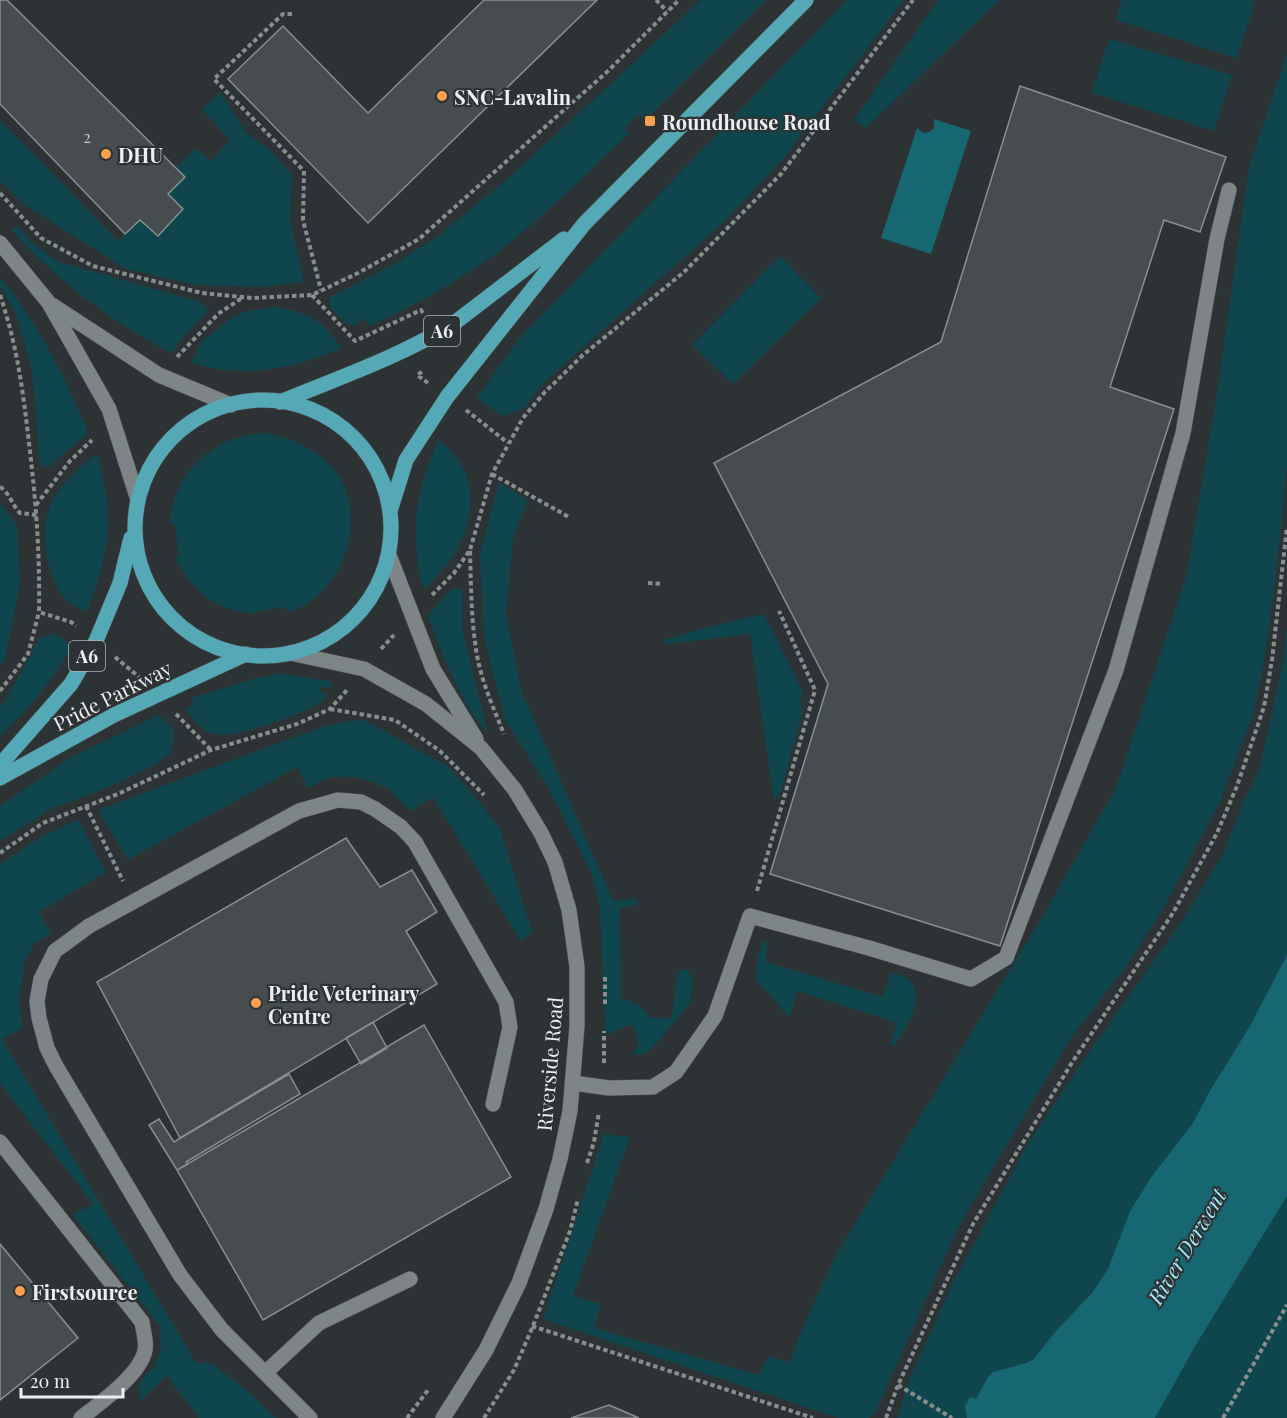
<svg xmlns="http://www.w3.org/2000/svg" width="1287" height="1418" font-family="'Playfair Display',serif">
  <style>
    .green { fill: #0f464e }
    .water { fill: #176773 }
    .building { fill: #474d4e; stroke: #888f91; stroke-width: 1.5 }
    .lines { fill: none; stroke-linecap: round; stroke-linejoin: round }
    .service-casing { stroke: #4d5253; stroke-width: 16 }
    .minor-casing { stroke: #4d5253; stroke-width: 16 }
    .primary-casing { stroke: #4d5253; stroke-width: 16 }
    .path { stroke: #888d8e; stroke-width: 4; stroke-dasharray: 4.5 3; stroke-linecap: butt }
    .service { stroke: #7e8586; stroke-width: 15 }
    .minor { stroke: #7e8586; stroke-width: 15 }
    .primary { stroke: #55a8b5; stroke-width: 15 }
    .poi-dot { fill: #f9a04d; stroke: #2d3334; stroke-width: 2 }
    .labels { text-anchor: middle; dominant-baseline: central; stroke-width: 4.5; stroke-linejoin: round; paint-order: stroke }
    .number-label { font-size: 16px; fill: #c2c6c8 }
    .shield { fill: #2d3334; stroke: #b2b7b8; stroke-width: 1.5 }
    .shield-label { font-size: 18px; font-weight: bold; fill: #ebeff0 }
    .poi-label { font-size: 20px; font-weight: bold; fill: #ebeff0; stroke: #2d3334; text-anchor: start }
    .street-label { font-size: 20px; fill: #ebeff0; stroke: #2d3334 }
    .water-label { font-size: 21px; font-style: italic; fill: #a2eaf8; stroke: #2d3334 }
  </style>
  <rect width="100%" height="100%" fill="#2d3334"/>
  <path class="green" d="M701,0H766L645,120L637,115L625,129L629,134C583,177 538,223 487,260C450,286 411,307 370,326L364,318L355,326C342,322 330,312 329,298L396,263L438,236L512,175Z
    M847,0H904L783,159L726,220L542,384L525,408L502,416L477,398L518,340Z
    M938,0H999L866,128L854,120Z
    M1122,0H1247L1255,2L1237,58L1116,20Z
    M1109,39L1232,75L1214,131L1092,93Z
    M1287,54V468L1275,584L1263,668L1254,713L1219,804L1163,909L1126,967L1070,1039L960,1224L876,1411L869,1418H838L543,1319L604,1134L630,1137L573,1296L601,1304L594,1328L759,1375L768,1356L790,1362L800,1334L837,1253L1044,914L1116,788L1187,574L1217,394L1249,167Z
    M220,92L247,134L270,150L292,175L290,221L304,282L261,287L196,285L126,269L25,205L0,181V120L118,241L140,220L159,235L183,209L168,194L185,177L176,168L196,148L211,161L230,140L202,109Z
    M19,227L31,242L56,261L197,301L206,306L207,312L179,342L172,353C118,327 50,275 11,229Z
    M780,256L821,298L733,384L692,345Z
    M0,277C38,324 66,377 88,433L47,468L40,464L32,369L14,309L0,286Z
    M275,307C308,313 323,319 341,348C302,365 260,376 218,369C208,367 199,366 191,362L203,340L233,317L247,311Z
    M263,433C293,438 320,449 338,475C369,521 342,596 288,612L285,607L258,611L252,614C211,607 196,594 175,559L179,556L175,525L170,524C172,473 214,436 263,433Z
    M438,440C473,464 478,502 462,540C455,558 439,575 425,589C418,578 418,565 417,553C412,505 422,483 438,440Z
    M97,453C106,483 112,518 106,549C102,571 94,591 87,612C79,608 70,604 64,597C47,577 40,533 49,509C57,486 80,468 97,453Z
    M499,483L528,500L513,538L506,615L522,692L613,901L637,899L638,905L620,908L621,999C636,1001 642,1006 651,1018L672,1019L676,979L680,970L687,969L693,980L690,1003L665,1034L647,1053L633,1055L639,1042L632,1024L606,1035L600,906L593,876L548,787L505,720L484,638L480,553Z
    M0,503L17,525L20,582L6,657L0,666Z
    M453,587L463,591V632L488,734C459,699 444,658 428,616Z
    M764,614L803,692L800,703L803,710L780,795L774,800L750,634L668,644L664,640L712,626Z
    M1287,627V955L1250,1026L1208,1094L1193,1123L1152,1176L1131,1211L1108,1269L1092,1293L1055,1332L1034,1359L1026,1363L1003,1369L988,1377L976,1400L970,1397L965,1406L967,1418H897L910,1378L954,1281L1030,1140L1085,1058L1184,918L1223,854L1243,802L1259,771L1284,658Z
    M52,634L61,637L71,647C53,681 28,710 0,736V707L6,700L39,639Z
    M279,674L331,681V689L322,686L319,691L327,695C324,698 321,702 317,704C299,716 233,739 213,734C201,731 192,717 185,708L194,706L191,698L257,678Z
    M158,715L174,729V743L170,754L151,767L104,789L51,809L0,841V806L70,758Z
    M362,719L449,767L484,808L500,828L532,932L521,941L433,797L410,811L390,790L373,782L353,777H330L308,788L297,767L128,860L98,810L322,727Z
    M78,820L106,872L39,912L51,933L34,944L25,961L19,998L22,1028L2,1039L196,1363H211L249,1392L276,1418H199L167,1376L140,1401L139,1386L145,1375L154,1368L161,1351L160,1326L73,1215L93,1204L0,1083V864L44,835Z
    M763,941L767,942L766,962L882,997L892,972C896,974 902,975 905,977C930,993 906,1029 895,1045L889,1046L897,1023L798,991L789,1018C779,1004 766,993 755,979L757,962Z
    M1287,1196V1418H1155L1197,1343Z"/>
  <path class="water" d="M934,119L971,131L931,254L881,238L917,128L923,133L929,132L934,128Z
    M1287,955V1196L1197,1343L1155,1418H967L965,1406L970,1397L976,1399L988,1377L993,1372L1026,1363L1034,1359L1055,1332L1092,1293L1108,1269L1130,1211L1152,1176L1193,1123L1208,1094L1250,1026Z"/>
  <path class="building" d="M0,0H7L185,177L168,194L183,209L158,236L140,220L125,234L0,104Z
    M484,0H597L368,223L228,79L283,26L368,113Z
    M1020,86L1226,157L1200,232L1164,220L1110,387L1174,409L1000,946L770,874L828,684L714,463L941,342Z
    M346,838L380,887L412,870L437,912L406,931L437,984L180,1138L97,982Z
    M373,1022L387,1048L361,1064L346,1038Z
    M424,1025L511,1177L263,1320L177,1170Z
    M289,1074L300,1094L186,1162L188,1164L177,1170L149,1125L159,1119L174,1142Z
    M0,1244L78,1338L0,1400Z
    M609,1405L639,1418H571Z"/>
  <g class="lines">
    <defs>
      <path id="service" d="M573,1083L609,1088L653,1087L676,1072L715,1016L750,916L869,948L971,979L1006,958L1116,670L1183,433L1217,239L1229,190
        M0,1142L142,1322C143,1330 147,1342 145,1350C141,1374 100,1403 81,1418
        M265,1373L319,1323L410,1279
        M310,1418L222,1330L180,1275L56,1066L47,1048L39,1018L37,1001L41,979L55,951L89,926L299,811L338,800L361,802L375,809L401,827L415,842L506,1002L510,1027L493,1104"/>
      <path id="minor" d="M0,243L49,303L109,409L137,497
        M52,305L159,375L231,405
        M389,555L433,669L476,739
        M290,653L364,669L426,704L481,748L515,790L541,833L555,862L569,910L577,967V1026L570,1111L560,1159L546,1209L519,1283L486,1350L443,1418"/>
      <path id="primary" d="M135 528a128 128 0 1 1 256 0a128 128 0 1 1-256 0Z
        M280,402C338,378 399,357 453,324L564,239
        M390,511L406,460L447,397L584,224L806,0
        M0,765L71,684L96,641L120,583L131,538
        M0,778L114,715L246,654"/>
    </defs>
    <use href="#service" class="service-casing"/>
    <use href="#minor" class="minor-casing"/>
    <use href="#primary" class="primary-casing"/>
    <path class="path" d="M656,0L667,11
      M292,14H283L214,79L304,171L303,220L321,290
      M0,193L41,238L93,266L202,293L252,298L312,295L358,273L419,239L609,70L679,0
      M0,295C17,345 23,391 29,443C36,501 40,554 39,612L71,622L76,626
      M312,295L355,341L421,310L423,313
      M177,357L218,314L242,298
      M422,372L417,375L428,383
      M466,410L508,443
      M492,474L569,517
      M0,487C9,492 12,505 20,513L37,515
      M36,505L70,461L92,440
      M470,551C471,584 471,617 476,649C480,678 493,707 504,734
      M648,583L662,584
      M432,595L454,573L470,550L492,474L523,418L545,392L583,355L684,272L781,174L913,0
      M381,649L394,635
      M115,657L139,677
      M0,691L28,654L39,612
      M330,709L395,720L440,751L484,795
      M176,714L211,750
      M86,806L123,881
      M0,853L43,823L118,794L211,750L297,724L330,709L347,690
      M757,891L815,690L779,611
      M605,977V1006
      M604,1063V1031
      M587,1163L594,1142L599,1112
      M532,1326L813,1418
      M898,1385L952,1418
      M407,1418L428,1390
      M484,1418L514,1370L533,1326L570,1231L578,1199
      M886,1418L898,1385L973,1224L1073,1061L1173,913L1217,833L1237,786L1264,707L1272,660L1287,527
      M1223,1418L1287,1305"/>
    <use href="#service" class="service"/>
    <use href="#minor" class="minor"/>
    <use href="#primary" class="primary"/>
  </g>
  <g class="poi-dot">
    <circle cx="442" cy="96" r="6"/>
    <rect x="644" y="115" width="12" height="12" rx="3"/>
    <circle cx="106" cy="154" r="6"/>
    <circle cx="256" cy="1003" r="6"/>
    <circle cx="20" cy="1291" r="6"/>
  </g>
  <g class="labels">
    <g class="number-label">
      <text x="87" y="136">2</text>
    </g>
    <g class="shield">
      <rect x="424" y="316" width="36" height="30" rx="4.5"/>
      <rect x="69" y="641" width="36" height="30" rx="4.5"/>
    </g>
    <g class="shield-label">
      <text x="442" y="331">A6</text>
      <text x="87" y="656">A6</text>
    </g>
    <g class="poi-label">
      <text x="454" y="96">SNC-Lavalin</text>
      <text x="662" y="121">Roundhouse Road</text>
      <text x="118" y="154">DHU</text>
      <text x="268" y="992">Pride Veterinary<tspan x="268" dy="23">Centre</tspan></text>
      <text x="32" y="1291">Firstsource</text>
    </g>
    <g class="street-label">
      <text transform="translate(112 695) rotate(-27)">Pride Parkway</text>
      <text transform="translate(549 1064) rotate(-85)">Riverside Road</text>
    </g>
    <g class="water-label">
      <text transform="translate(1186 1246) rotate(-59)">River Derwent</text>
    </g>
  </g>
  <path d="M21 1388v9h102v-9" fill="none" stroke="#ebeff0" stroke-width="3"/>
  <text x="30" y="1388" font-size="18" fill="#ebeff0" stroke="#2d3334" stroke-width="4.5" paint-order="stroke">20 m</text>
</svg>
